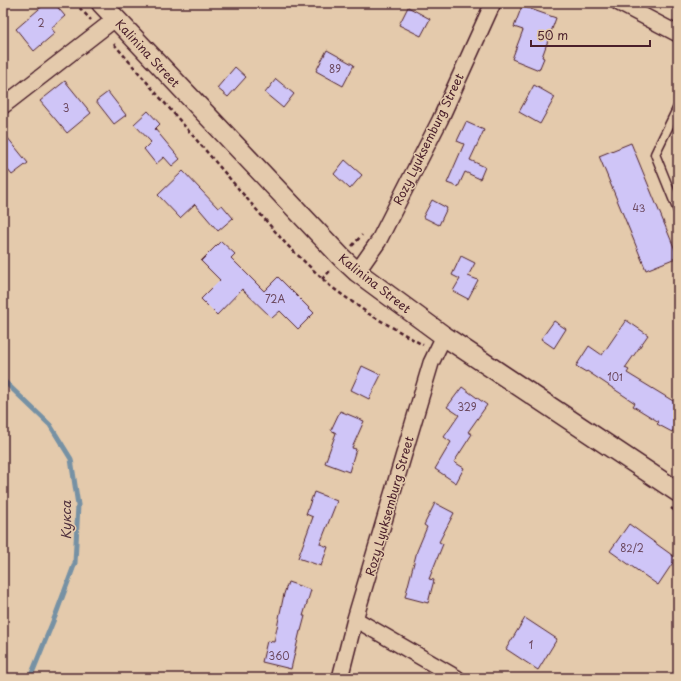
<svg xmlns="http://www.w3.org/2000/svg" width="681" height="681" font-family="'Playpen Sans',sans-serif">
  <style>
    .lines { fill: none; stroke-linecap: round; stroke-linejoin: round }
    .stream { stroke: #7691a4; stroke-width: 5 }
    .building { fill: #cfc5f7; stroke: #4a1f2b }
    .service-casing { stroke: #4a1f2b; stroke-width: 11 }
    .minor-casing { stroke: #4a1f2b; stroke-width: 18 }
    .tertiary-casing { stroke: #4a1f2b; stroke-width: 22 }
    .path { stroke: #4a1f2b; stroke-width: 2.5; stroke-dasharray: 4 3; stroke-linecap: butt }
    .service { stroke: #e4caac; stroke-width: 8 }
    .minor { stroke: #e4caac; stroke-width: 15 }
    .tertiary { stroke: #e4caac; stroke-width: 19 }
    .labels { text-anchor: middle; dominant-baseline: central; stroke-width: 3; stroke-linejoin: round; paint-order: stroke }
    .number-label { font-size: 10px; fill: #6b485e }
    .street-label { font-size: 12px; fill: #4a1f2b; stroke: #e4caac }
    .water-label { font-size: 13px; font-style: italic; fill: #51323f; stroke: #e4caac }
  </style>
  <rect width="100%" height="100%" fill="#e4caac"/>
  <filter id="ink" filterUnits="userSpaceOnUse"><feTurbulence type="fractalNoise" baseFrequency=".025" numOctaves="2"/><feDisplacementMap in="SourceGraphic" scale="8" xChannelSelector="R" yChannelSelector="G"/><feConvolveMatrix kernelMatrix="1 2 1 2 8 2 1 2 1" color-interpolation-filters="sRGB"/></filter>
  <g filter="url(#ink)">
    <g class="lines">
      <path class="stream" d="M3,380L50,425L71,459L78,505L75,563L56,614L30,678"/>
    </g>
    <path class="building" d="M46,3H54L65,16L51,28L55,33L34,51L16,29Z
      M522,6L556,18L542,57L544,58L539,70L512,59L523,30L514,27Z
      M408,7L430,19L421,36L399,25Z
      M327,50L354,65L343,86L316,71Z
      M235,67L246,77L228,97L217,88Z
      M276,79L294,94L283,108L265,93Z
      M65,81L91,113L67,133L40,101Z
      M534,85L555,97L540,124L519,112Z
      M108,92L126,115L114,124L96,101Z
      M148,111L160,124L155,129L180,159L172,166L164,157L156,164L144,149L151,142L134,124Z
      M466,122L484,130L470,160L485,167L480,179L465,172L458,187L447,183L464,144L457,141Z
      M3,132L28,163L12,175L3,164Z
      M631,143L678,257L646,270L599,156Z
      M345,160L362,175L350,189L334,174Z
      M183,171L218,208L222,205L233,218L218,231L195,204L180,218L158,195Z
      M432,200L447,208L439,225L423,217Z
      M221,241L235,254L231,258L264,291L278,277L314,313L298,329L280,311L272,318L242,289L217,315L201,299L220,280L201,261Z
      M461,256L475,263L468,276L478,280L468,299L453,291L460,279L452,275Z
      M626,320L648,335L625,368L629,370L627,373L678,404V422L672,432L657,424L659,422L633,406L635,403L587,371L586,372L576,366L589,346L602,355Z
      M554,321L566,329L554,348L541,339Z
      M362,366L381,375L369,399L351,390Z
      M462,387L487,405L468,432L472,434L454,462L464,468L456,483L435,469L451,442L444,437L459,415L447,407Z
      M340,411L364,421L352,448L356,449L349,472L325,463L336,433L331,430Z
      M314,492L337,501L320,544L328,547L321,566L298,558L313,517L306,514Z
      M435,503L454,513L439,542L443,544L429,579L434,580L428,603L405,597L417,551L427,527L424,525Z
      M629,524L676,558L658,585L610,551Z
      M288,582L311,590L303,616H305L301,631H300L291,669L262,662L267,641L274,642L284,594Z
      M525,618L557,639L538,670L506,649Z"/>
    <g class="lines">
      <defs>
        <path id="service" d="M678,107L655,154L678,211"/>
        <path id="minor" d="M619,3L678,34
          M3,106L115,19
          M357,272L378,242L440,120L493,3
          M355,619L457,678
          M340,678L355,619L431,363L444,336"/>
        <path id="tertiary" d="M101,3L342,258L357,272L444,336L678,492"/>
      </defs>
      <use href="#service" class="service-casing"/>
      <use href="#minor" class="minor-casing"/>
      <use href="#tertiary" class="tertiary-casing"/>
      <path class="path" d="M75,3L91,20
        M114,44L286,244L330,286L369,314L423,345
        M352,246L362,235
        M322,279L330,271
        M671,508L678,513"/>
      <use href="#service" class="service"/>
      <use href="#minor" class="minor"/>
      <use href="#tertiary" class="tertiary"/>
    </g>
  </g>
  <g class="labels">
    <g class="number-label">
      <text x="41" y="22">2</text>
      <text x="335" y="68">89</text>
      <text x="66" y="107">3</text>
      <text x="639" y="207">43</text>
      <text x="275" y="298">72А</text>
      <text x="615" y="376">101</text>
      <text x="467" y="406">329</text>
      <text x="632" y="547">82/2</text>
      <text x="531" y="644">1</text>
      <text x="279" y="655">360</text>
    </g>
    <g class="street-label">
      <text transform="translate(148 53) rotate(47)">Kalinina Street</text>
      <text transform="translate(428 139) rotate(-64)">Rozy Lyuksemburg Street</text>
      <text transform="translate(375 283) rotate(38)">Kalinina Street</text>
      <text transform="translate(389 506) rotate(-74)">Rozy Lyuksemburg Street</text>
    </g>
    <g class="water-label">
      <text transform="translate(65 520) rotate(-90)">Кукса</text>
    </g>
  </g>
  <rect width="681" height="681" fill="none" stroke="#e4caac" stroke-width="16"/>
  <rect x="8" y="8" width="665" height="665" fill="none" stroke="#4a1f2b" stroke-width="1.5" filter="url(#ink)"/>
  <path d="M531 40v6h119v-6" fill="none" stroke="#4a1f2b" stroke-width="2"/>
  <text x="537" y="40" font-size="12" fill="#4a1f2b" stroke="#e4caac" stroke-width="3" paint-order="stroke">50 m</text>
</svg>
